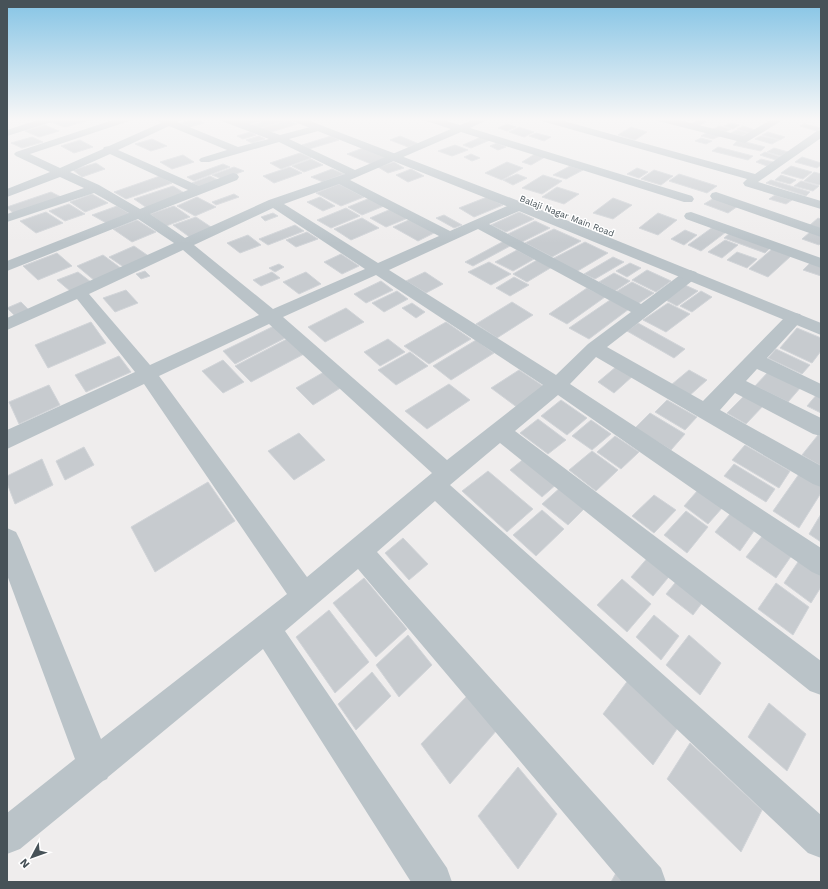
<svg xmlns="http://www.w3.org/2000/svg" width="828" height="889" font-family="'Work Sans',sans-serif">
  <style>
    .building { fill: #c7cbcf; stroke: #d1d4d8 }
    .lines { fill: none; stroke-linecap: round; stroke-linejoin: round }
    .minor { fill: #bac3c8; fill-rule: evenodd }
    .tertiary { fill: #bac3c8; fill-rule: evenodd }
    .labels { text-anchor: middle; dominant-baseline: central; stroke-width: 3; stroke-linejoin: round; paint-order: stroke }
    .far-street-label { font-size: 9px; fill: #475258; stroke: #fff }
  </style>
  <rect width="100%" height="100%" fill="#efeded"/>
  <path class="building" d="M63,118H87L91,120L65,127L50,122Z
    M252,118H271L247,125L239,122Z
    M273,118H283L288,120L257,129L249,126Z
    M195,119L204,123L190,127L180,123Z
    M288,120L297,124L268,133L259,129Z
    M698,120L706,122L699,126L691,124Z
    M731,123L739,125L733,129L724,126Z
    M507,124L516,127L507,131L498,128Z
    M804,124L821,128L817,131L800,126Z
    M45,125L59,131L39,137L25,131Z
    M719,126L731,129L725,132L713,129Z
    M743,126L755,130L749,133L737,129Z
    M519,127L534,132L524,137L509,132Z
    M631,127L647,132L635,140L618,135Z
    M737,130L748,133L742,136L731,133Z
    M250,132L256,135L243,139L237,136Z
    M708,132L720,136L713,139L701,136Z
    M768,132L785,137L780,140L762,135Z
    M536,133L551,137L544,141L529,136Z
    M259,136L265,139L252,143L246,140Z
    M331,136L339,140L309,149L302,145Z
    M400,136L419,144L408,147L390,140Z
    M761,136L779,140L772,144L755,139Z
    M32,137L43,142L22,148L11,143Z
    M481,137L490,140L471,148L463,145Z
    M701,138L712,141L706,144L695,141Z
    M152,139L167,146L151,151L135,144Z
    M80,140L93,147L74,153L61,146Z
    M738,140L765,147L761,151L733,145Z
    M497,143L506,147L498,150L490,146Z
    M455,145L468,150L452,156L438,151Z
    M718,147L753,156L748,160L712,151Z
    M363,148L387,158L371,164L347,154Z
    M774,148L788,152L781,156L767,152Z
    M765,152L781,157L776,160L760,155Z
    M300,153L311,158L281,169L270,163Z
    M471,154L480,158L472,161L464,157Z
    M535,154L545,157L531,165L522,162Z
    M183,155L194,162L172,169L160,162Z
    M802,157L821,163V165L817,168L795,162Z
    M311,159L323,165L304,172L292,166Z
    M761,159L773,162L767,166L756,162Z
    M394,162L404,168L388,173L378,167Z
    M507,162L523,168L502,180L485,173Z
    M96,163L105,169L82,177L73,170Z
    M223,164L230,167L194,181L187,177Z
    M570,166L583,170L566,179L553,175Z
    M791,166L812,172L803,179L781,173Z
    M234,167L244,171L222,179L212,175Z
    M290,167L302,173L274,183L263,176Z
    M637,168L648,172L639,178L627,174Z
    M332,169L344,174L323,182L311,177Z
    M411,169L424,176L408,182L396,175Z
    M654,170L673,176L661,185L641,179Z
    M814,172L821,174V183L819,185L804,181Z
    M517,174L527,178L513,185L503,180Z
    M679,174L717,186L707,193L669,181Z
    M543,175L562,181L542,194L522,188Z
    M781,175L796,180L790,184L775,180Z
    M160,176L172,183L126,199L114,192Z
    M210,176L220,181L202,188L192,183Z
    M771,180L810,192L806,196L766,183Z
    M801,181L819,186L813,191L794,186Z
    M339,184L364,197L341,206L316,193Z
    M173,186L186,194L147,208L134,199Z
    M557,187L579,194L564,204L542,197Z
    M51,192L61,197L15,214L7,208V207Z
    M92,194L108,203L85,212L70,202Z
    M234,194L239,197L216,205L212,202Z
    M775,195L792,200L786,204L769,199Z
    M197,197L216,207L195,216L177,206Z
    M320,197L335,206L323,211L307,202Z
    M487,197L503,205L474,217L459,208Z
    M370,198L384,206L362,215L348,207Z
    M613,198L632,205L613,219L593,213Z
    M714,198L738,206L728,213L704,204Z
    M69,204L85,214L65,221L49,211Z
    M117,206L132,215L108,224L92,215Z
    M174,206L190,217L166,226L150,214Z
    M346,208L360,216L331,228L317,220Z
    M391,209L408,218L386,227L370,218Z
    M46,212L63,223L36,233L20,221Z
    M519,212L534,219L506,232L491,225Z
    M273,213L278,216L265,221L261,217Z
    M658,213L677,220L658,235L639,228Z
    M444,215L462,225L454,228L436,218Z
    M196,217L214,229L191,238L173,225Z
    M362,218L379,228L351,240L334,229Z
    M818,218L821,219V229L810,225Z
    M411,219L436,232L418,241L393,227Z
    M137,220L156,232L132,242L113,229Z
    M535,221L550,228L522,242L508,234Z
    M295,225L304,231L268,245L259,239Z
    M713,227L726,232L701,251L688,245Z
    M554,229L581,241L552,257L525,243Z
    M685,230L697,235L684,245L671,239Z
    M307,232L318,239L296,247L286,240Z
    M810,232L821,236V243L819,245L802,239Z
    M730,233L770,248L765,253L724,238Z
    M248,235L261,245L240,253L227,243Z
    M725,240L738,245L722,258L708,252Z
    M504,241L512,245L473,266L465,262Z
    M585,242L608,253L576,272L552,259Z
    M134,246L150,257L125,268L109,257Z
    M772,249L791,256L768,277L749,269Z
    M517,250L534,259L513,271L495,262Z
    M737,252L757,259L747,268L727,260Z
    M57,253L72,266L38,280L23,266Z
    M341,254L359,266L342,274L324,262Z
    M103,255L122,269L95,281L77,266Z
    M613,257L624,262L595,279L584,274Z
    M537,260L552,267L527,282L513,274Z
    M489,262L511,274L491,285L468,272Z
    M630,263L641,268L627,277L616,271Z
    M810,263L821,267V276L803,270Z
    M279,264L284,267L275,272L269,268Z
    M647,270L671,281L656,292L632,280Z
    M145,271L150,276L141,279L136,274Z
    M78,272L91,282L70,291L57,280Z
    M272,272L280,278L261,286L253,280Z
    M306,272L321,284L299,294L283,282Z
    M425,272L443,284L426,293L406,281Z
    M614,273L630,281L615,291L599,282Z
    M514,277L529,285L510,296L496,288Z
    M381,281L393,290L366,303L354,294Z
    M632,282L654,293L636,305L614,293Z
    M685,285L698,291L677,306L664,299Z
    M587,288L605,297L567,324L549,314Z
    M126,290L138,303L115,312L103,298Z
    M397,291L408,299L384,312L372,303Z
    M701,291L712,297L692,312L680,306Z
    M610,300L629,309L589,339L569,328Z
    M21,302L30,311L16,317L7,308Z
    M512,302L533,315L497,338L476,324Z
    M412,303L425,312L416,318L402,308Z
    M668,303L690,314L666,332L643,320Z
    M346,308L364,322L325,342L308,327Z
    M91,322L106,343L48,368L35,345Z
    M446,322L471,339L429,364L404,346Z
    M638,323L685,349L674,358L627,331Z
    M274,326L287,337L235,364L223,351Z
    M797,328L821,338V351L812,363L780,348Z
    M287,339L304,354L251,382L235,366Z
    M388,339L405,352L380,366L364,352Z
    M476,340L494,353L451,380L433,366Z
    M776,349L810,365L802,374L768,358Z
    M410,352L428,366L396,385L378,370Z
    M119,356L131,372L86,392L75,375Z
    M223,360L244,382L223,393L202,371Z
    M617,366L634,375L614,393L598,382Z
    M519,370L546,388L518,408L491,388Z
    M689,370L707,380L689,396L671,385Z
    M769,371L801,387L788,402L755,386Z
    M324,372L342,387L313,405L296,388Z
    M449,384L470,400L427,429L405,411Z
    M49,385L60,405L19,424L9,402Z
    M818,393L821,395V413L807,406Z
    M745,395L764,405L746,424L727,413Z
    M561,400L587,418L567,435L541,416Z
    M667,400L697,417L685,430L655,412Z
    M650,413L685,434L671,450L635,428Z
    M538,419L566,440L548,454L520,433Z
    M591,420L611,434L592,450L572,436Z
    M299,433L325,460L294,480L268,451Z
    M818,435L821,436V466L802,455Z
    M615,436L639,452L621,469L597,452Z
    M745,445L790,471L779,488L732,460Z
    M84,447L94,465L65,480L56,461Z
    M592,451L618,470L596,491L569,470Z
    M526,457L558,483L542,497L510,470Z
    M42,459L53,485L15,504L7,483V476Z
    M734,464L775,489L766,502L724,476Z
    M488,471L533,509L507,532L462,491Z
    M799,474L821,486V493L799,528L773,511Z
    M208,482L235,521L155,572L131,527Z
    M562,486L587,506L568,525L542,504Z
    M698,490L723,507L708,524L684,506Z
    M654,495L676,510L654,533L632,516Z
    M542,510L564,529L536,556L513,535Z
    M686,511L708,527L687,553L664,535Z
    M730,514L754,531L740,551L715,532Z
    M821,514V542L809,534Z
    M763,535L792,555L776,578L746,557Z
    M403,538L428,564L409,580L385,553Z
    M650,555L672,573L653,596L631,577Z
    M800,559L821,573V587L811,603L784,583Z
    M364,578L407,629L376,657L333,603Z
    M679,578L705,599L693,615L666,594Z
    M622,579L651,604L627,632L597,605Z
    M776,583L809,607L793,635L758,609Z
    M329,610L369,662L335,693L296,637Z
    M654,615L679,636L661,660L636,637Z
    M408,635L432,665L399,697L376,665Z
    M689,635L721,663L700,695L666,665Z
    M372,672L391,696L356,730L338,704Z
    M629,679L679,726L653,765L603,714Z
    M467,696L497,730L450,784L421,744Z
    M769,703L806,734L787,771L748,737Z
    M690,743L762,810L741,852L667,779Z
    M518,767L557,814L518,869L478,816Z
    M616,873L623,882H611Z"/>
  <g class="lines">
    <path class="minor" d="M44,118H60L58,120L7,136V130Z
      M119,118H134L132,120L30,154L60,168L103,149L104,147L109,146L161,123L158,121L157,118H184L177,122L238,147L269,139L219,120L217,118H232L280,135L318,125L322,126L323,128L322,130L289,139L355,170L451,129L423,120L421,118H437L460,125L477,118H491L470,128L692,196L694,199L692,202H684L461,132L350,180L450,231L514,203H524L525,206L524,209L489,224L641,304L684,272L690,270L696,272L698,275L696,278L607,347L703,401L788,314L794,313L800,314L803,318L800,322L767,358L821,384V399L757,369L746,381L821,418V436L813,434L735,393L720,410L821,466V487L813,484L596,357L570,384L821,548V576L812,572L558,395L515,431L821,661V695L810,691L500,443L450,485L821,815V858L808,853L435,501L377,552L661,868L666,882H622L358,569L285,631L447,868L452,882H411L263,649L108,777L107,779L103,781L20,849L7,854V813L75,759L7,575V528L16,532L20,540L101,739L287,594L144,384L7,449V430L135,372L77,299L7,330V318L174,243L138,219L7,271V261L129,213L94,193L7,222V214L84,188L60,177L7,197V189L50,172L16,156L14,154L16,152ZM169,126L227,150L201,158L199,160L201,162H209L279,142L345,174L269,200L185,238L150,214L237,180L239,177L237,174L233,173L199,186L118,150ZM110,154L188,190L140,209L99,185L70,172ZM339,184L439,236L378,263L284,204ZM273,208L365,269L273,309L194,245ZM478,229L631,312L588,344L556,375L389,270ZM183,250L259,315L150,365L89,294ZM376,275L543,385L447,460L283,317ZM269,324L432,473L307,577L159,376Z
      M536,118H553L755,174L817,131L821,130V138L758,182L821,201V209L745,186L743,183L747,179L538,120Z
      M652,118H670L743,136L774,118H786L745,143L654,120Z
      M716,192L821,228V237L712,199L710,196L712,193Z
      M691,212L821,258V268L686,219L684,216L686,213Z"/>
    <path class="tertiary" d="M288,118H302L524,203L821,323V335L514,209L290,120Z"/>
  </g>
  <linearGradient id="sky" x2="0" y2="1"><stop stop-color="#85c4e5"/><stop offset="0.49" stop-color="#f8f7f7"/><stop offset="1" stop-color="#f8f7f7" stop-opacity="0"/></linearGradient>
  <rect width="828" height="243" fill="url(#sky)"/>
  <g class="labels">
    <g class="far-street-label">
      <text transform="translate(567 216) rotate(21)">Balaji Nagar Main Road</text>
    </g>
  </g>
  <rect width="828" height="889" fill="none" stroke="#475258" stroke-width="16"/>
  <g transform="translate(32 857) rotate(229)" stroke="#ffffff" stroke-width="3" paint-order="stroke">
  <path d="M0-3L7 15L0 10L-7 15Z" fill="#475258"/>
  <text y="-6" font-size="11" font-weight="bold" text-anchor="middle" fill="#475258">N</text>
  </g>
</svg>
